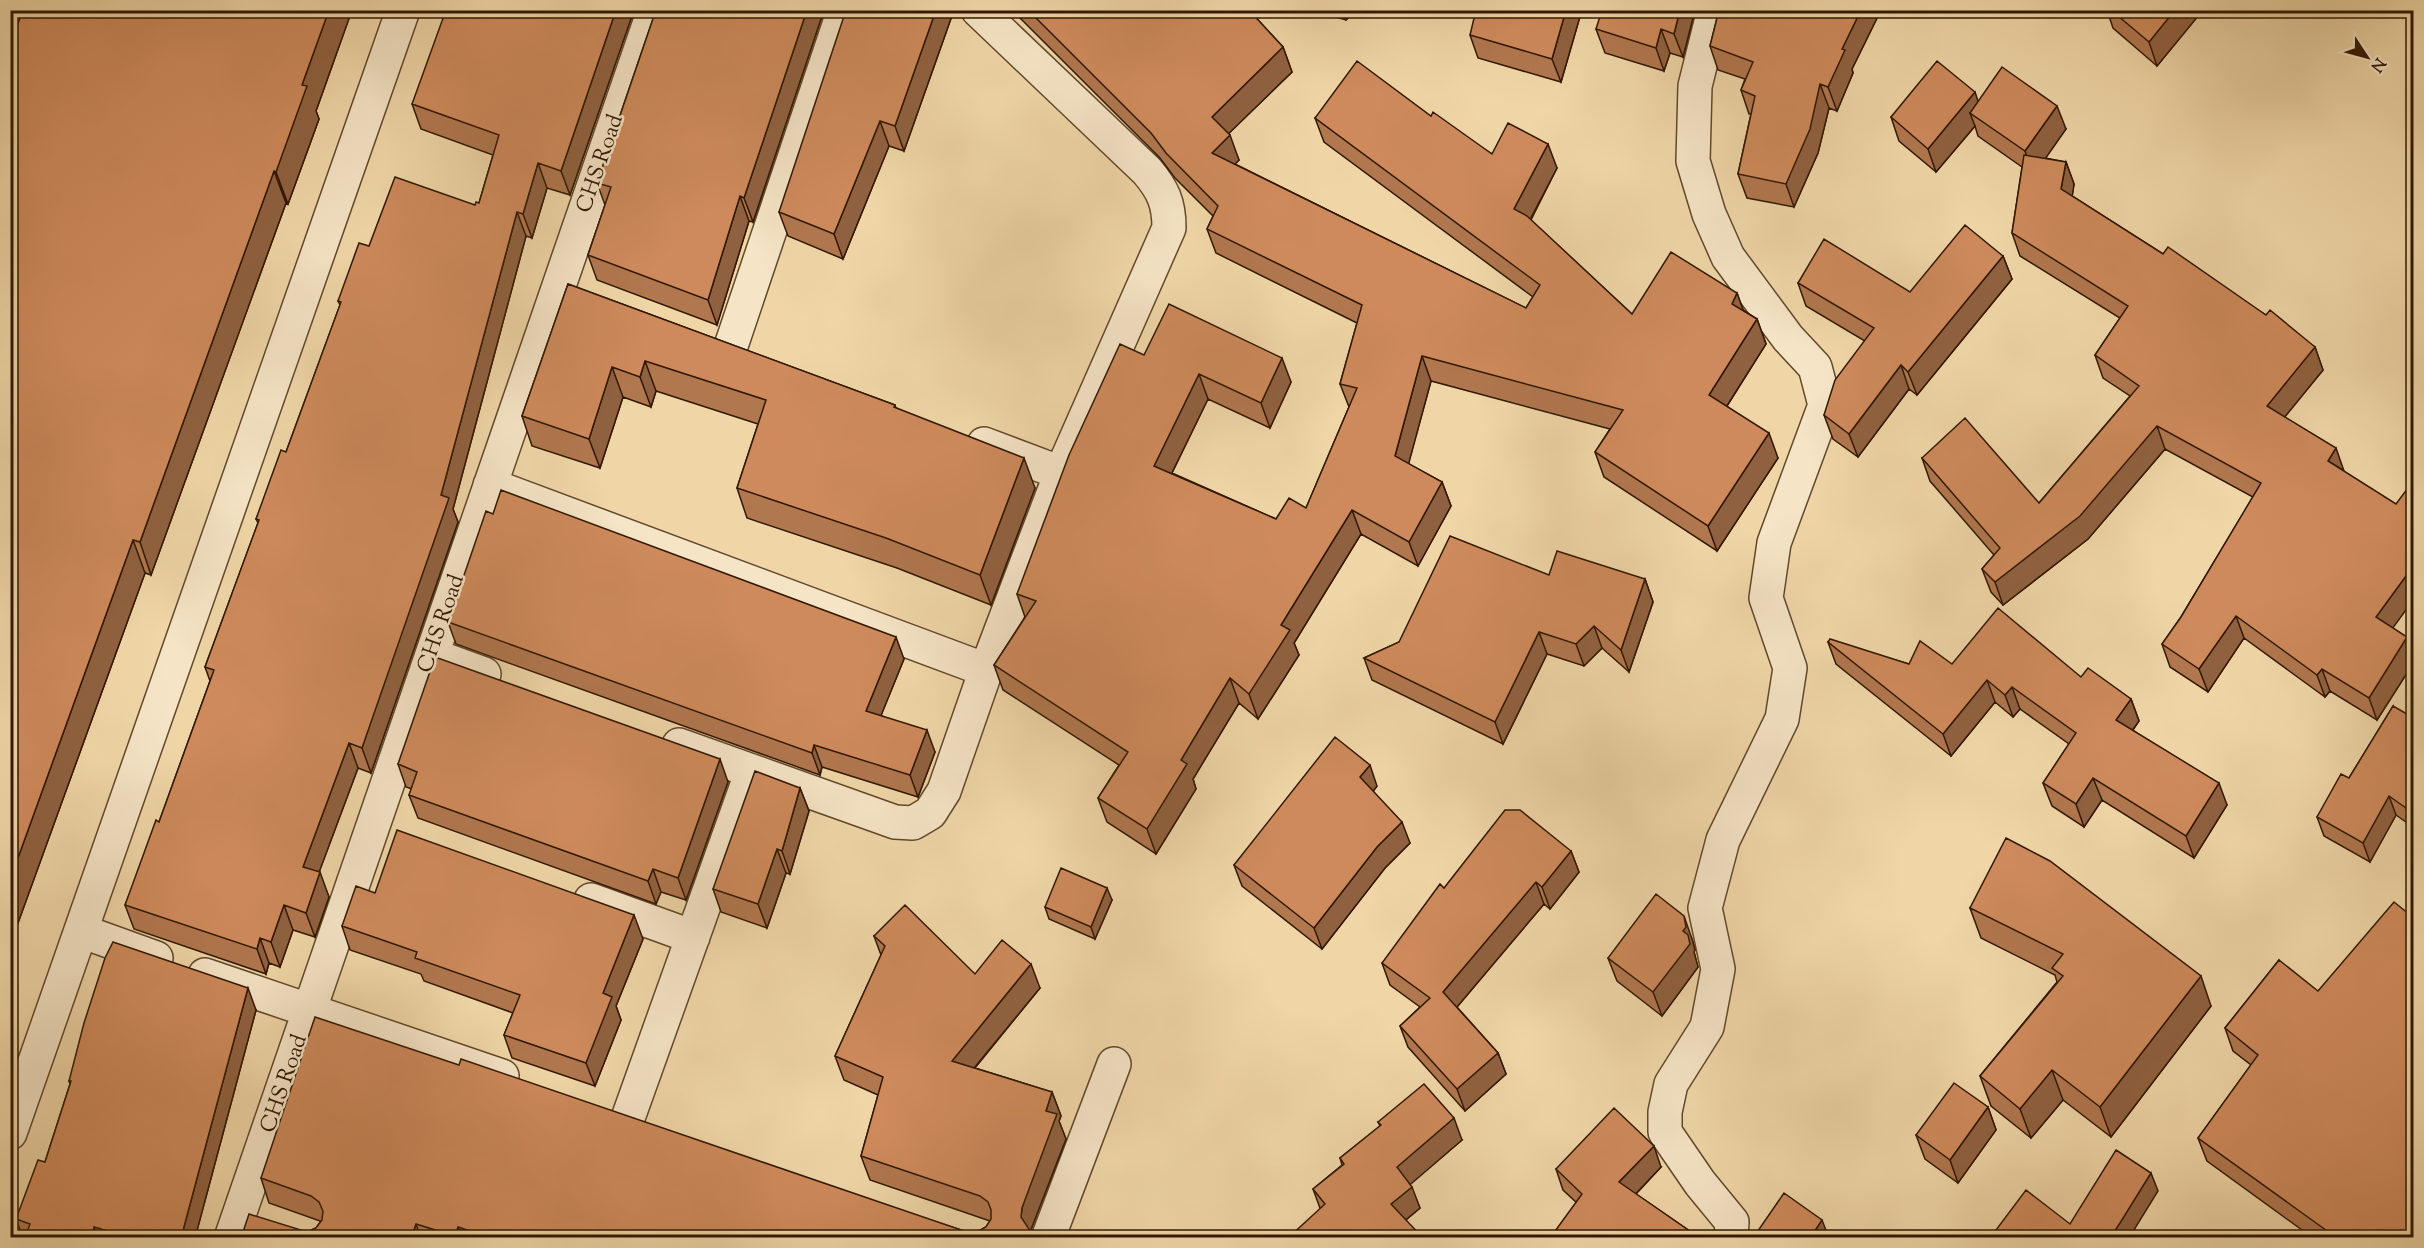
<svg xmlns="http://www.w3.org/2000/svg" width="2424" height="1248" font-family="'Sorts Mill Goudy',serif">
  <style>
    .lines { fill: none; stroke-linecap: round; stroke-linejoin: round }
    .minor-casing { stroke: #61482a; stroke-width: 36 }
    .minor { stroke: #f5e4c6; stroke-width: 33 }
    .wall { fill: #b1774f; stroke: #311801; stroke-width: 1.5 }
    .shaded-wall { fill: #906140; stroke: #311801; stroke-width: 1.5 }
    .building { fill: #ce8a5c; stroke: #311801; stroke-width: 1.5 }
    .labels { text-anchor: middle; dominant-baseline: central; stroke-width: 5; stroke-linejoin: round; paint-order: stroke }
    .street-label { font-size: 22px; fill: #311801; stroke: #f5e4c6 }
  </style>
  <rect width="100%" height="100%" fill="#f0d6a7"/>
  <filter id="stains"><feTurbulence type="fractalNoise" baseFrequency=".00333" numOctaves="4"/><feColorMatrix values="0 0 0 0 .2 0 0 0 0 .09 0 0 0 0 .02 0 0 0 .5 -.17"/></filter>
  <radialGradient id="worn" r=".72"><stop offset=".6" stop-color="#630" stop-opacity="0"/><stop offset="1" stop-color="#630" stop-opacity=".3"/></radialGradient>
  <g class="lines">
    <defs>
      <path id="minor" d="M1714,10L1695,86L1693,161L1709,214L1728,257L1788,338L1815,367L1825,405L1774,543L1766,598L1790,668L1782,719L1723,840L1705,908L1718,969L1707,1027L1671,1084L1665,1112V1132L1700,1183L1732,1222L1731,1238
        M730,349L844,10
        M984,444L1061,473
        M490,485L986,670
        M432,655L484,674
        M679,745L895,822L913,823L930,813L944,791L986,670L1061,473L1169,228C1169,203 1163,190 1147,171L978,10
        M591,900L693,937
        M81,931L156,958
        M205,975L502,1076
        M628,1118L752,771
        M10,1133L403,10
        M231,1238L654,10
        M1048,1238L1114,1064"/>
    </defs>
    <use href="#minor" class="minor-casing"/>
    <use href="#minor" class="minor"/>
  </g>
  <path class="wall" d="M23,10H352L316,111L319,119L288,204L286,203L151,575L145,573L10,945V45Z
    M634,10L570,195L547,188L532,238L526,236L453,509L458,522L371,773L358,768L319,872L329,897L315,937L293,930L280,967L269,963L266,974L134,929L125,905L159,822L210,681L205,667L258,523L256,519L286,452L340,305L338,301L369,246L479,203L493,155L421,129L412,104Z
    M656,10H824L753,222L749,221L717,325L597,280L588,255L605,205L597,183Z
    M954,10L904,151L889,146L843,259L788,236L779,212Z
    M1012,10H1249L1283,47L1292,72L1228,134L1239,160L1235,164L1526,308L1533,297L1324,142L1315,118L1431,116L1492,154L1557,168L1531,220L1632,314L1737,293L1743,310L1757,319L1766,344L1727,406L1778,458L1717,551L1604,477L1595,452L1610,429L1431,381L1408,464L1442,482L1451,506L1418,566L1361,534L1294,643L1299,655L1258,719L1239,703L1193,779L1196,789L1156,854L1107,822L1098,798L1119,765L1003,690L994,665L1025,617L1017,594L1144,355L1291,382L1270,428L1208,399L1172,473L1276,519L1306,508L1349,407L1340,384L1357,323L1216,253L1207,229L1213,216L1175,178L1160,158Z
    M1311,10H1356L1346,20Z
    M1695,10L1683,57L1670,53L1664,71L1605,53L1596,29Z
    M1719,10H1881L1852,69L1853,73L1837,111L1829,108L1818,153L1794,207L1747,198L1738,174L1751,114H1749L1741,90L1745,79L1718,70L1710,46Z
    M2107,10H2203L2157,66L2113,28Z
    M1581,13L1561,82L1478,58L1470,35Z
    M1978,101L2066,129L2045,158L2066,162L2074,184L2072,196L2163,254L2266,315L2315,347L2323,370L2284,417L2393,628L2414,656V662L2377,720L2330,691L2325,697L2244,638L2208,692L2170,667L2162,644L2181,617L2253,497L2165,449L2088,539L2003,605L1991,592L1982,569L1994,555L1930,481L1922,458L2039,503L2130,396L2103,378L2095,355L2120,318L2020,256L2012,233L2022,167L1978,136L1975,126L1936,172L1899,141L1891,117Z
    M2003,256L2012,279L1917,395L1909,389L1858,457L1833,439L1824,415L1865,341L1806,306L1798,283L1910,292Z
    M568,284L895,405L896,408L1035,488L991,605L897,568L747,518L737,488L758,424L656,391L651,407L623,397L600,468L532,446L522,416Z
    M1549,575L1645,579L1653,602L1629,672L1602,648L1584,666L1547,654L1503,744L1372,680L1364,658Z
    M448,622L904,659L881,715L935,752L918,797L822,767L820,775L456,644Z
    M1828,642L1909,664H1952L2081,677L2131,699L2139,721L2133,730L2227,805L2194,858L2102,800L2084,827L2052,806L2043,783L2069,744L2020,709L2013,717L1995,702L1951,756L1836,664Z
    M2393,706L2413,827L2396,815L2370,862L2324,836L2317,817L2349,778Z
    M398,764L728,782L686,900L661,892L656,904L418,818L409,795L412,789L406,787Z
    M1377,786L1373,791L1410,843L1385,868L1322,949L1242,886L1234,865Z
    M800,788L809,811L790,874L786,873L767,928L721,912L713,889Z
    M1571,851L1579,872L1550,909L1544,904L1457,1007L1498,1053L1506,1074L1465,1111L1408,1047L1400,1026L1420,1007L1390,985L1382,963Z
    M375,893L643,939L616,1006L621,1020L595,1086L512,1058L504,1035L513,1013L424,981L421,974L350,950L342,926Z
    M1112,900L1095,939L1049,919L1045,907Z
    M1970,908L2211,1006L2111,1137L2063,1100L2031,1138L1991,1106L1980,1076L2057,982L2055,975L1981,938Z
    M874,936L975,974L1040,988L975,1068L1052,1092L1061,1116L1059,1121L1066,1139L1030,1232L1032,1238H241L307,1232L316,1228L321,1221H320L269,1203L261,1178L459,1065L967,1232H977L986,1227L990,1221L870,1180L861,1156L878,1095L844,1080L835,1056L881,955Z
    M1692,939L1695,950L1694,952L1698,967L1662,1016L1617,981L1608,958Z
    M2279,960L2414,1238H2313L2207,1161L2198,1138L2251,1065L2233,1051L2225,1028Z
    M256,1010L195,1238H23L16,1219L45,1162L70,1084L69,1081Z
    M1988,1107L1996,1130L1958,1183L1925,1159L1916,1135Z
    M1378,1122L1462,1140L1410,1184L1420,1208L1406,1220L1320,1208L1313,1189L1342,1165L1340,1158L1380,1126Z
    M1661,1167L1636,1194L1694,1234L1696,1238H1691L1576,1202L1563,1190L1556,1169Z"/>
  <path class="shaded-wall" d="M329,10H352L316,111L319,119L288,204L276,172L302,85Z
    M616,10H634L570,195L561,171Z
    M807,10H824L753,222L744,198Z
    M936,10H954L904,151L895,126Z
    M1342,10H1356L1346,20Z
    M1566,10H1580L1581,13L1561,82L1552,59Z
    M1680,10H1695L1683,57L1674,34Z
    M1861,10H1881L1852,69L1853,73L1837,111L1828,87L1842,49Z
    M2175,10H2203L2157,66L2149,42Z
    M1661,29L1670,53L1664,71L1656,48Z
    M1283,47L1292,72L1221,141L1212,117Z
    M1820,84L1829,108L1818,153L1794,207L1786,184Z
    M1975,92L1983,116L1970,113L1975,126L1936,172L1928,149Z
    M2057,106L2066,129L2034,175L2025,151Z
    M880,121L889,146L843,259L834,234Z
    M1230,135L1239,160L1221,178L1212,153Z
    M1548,144L1557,168L1523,233L1514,209Z
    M2066,162L2074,184L2070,212L2061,189Z
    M538,163L547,188L532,238L523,214Z
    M274,171L286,203L151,575L140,542Z
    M740,196L749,221L717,325L708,300Z
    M517,212L526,236L453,509L458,522L371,773L362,748L441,495Z
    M2003,256L2012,279L1917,395L1908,372Z
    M1737,293L1746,318L1732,304Z
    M1757,319L1766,344L1718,420L1709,395Z
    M2315,347L2323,370L2275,429L2267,406Z
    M1422,356L1431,381L1404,481L1395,456Z
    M1282,358L1291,382L1270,428L1261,403Z
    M645,361L656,391L651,407L640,377Z
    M1901,365L1909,389L1858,457L1849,434Z
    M612,367L623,397L600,468L589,439Z
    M1199,374L1208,399L1163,491L1154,466Z
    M2157,426L2165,449L2088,539L2003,605L1995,582Z
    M1769,433L1778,458L1717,551L1708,526Z
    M2336,448L2344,471L2328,461Z
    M1024,458L1035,488L991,605L980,575Z
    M1442,482L1451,506L1418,566L1409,542Z
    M1352,510L1361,534L1294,643L1299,655L1258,719L1249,694L1281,625Z
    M133,540L145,573L10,945V880Z
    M2414,565V599L2384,640L2376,617Z
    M1645,579L1653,602L1629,672L1621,650Z
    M2236,616L2244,638L2208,692L2199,669Z
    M1594,626L1602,648L1584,666L1576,644Z
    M1539,632L1547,654L1503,744L1495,722Z
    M896,637L904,659L874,733L866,711Z
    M2407,637L2414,656V662L2377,720L2369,698Z
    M2322,669L2330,691L2325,697L2317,675Z
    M1230,678L1239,703L1193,779L1196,789L1156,854L1147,829L1181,760Z
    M1987,680L1995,702L1951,756L1943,734Z
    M2012,687L2020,709L2013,717L2005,695Z
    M2131,699L2139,721L2124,742L2116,720Z
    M927,730L935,752L918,797L910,775Z
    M349,743L358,768L312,891L303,867Z
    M814,745L822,767L820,775L812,753Z
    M720,759L728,782L686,900L678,878Z
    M1370,765L1377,786L1368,798L1360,777Z
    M2093,778L2102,800L2084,827L2076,804Z
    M2219,783L2227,805L2194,858L2186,836Z
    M800,788L809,811L790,874L782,851Z
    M2389,796L2396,815L2370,862L2363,843Z
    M2414,796L2413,827L2406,808Z
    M1402,822L1410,843L1385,868L1322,949L1314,928L1377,847Z
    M777,849L786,873L767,928L758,904Z
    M1571,851L1579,872L1550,909L1542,887Z
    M653,869L661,892L656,904L648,881Z
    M320,872L329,897L315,937L306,913Z
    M1536,882L1544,904L1451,1014L1443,992Z
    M1107,888L1112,900L1095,939L1091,927Z
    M284,905L293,930L280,967L271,942Z
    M634,915L643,939L616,1006L621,1020L595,1086L586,1063L603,993Z
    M1684,916L1692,939L1695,950L1694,952L1698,967L1662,1016L1653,992L1683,931Z
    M260,938L269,963L266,974L257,949Z
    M1031,964L1040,988L960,1085L952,1061Z
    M2201,976L2211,1006L2111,1137L2100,1107Z
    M248,988L256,1010L195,1238H181Z
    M1498,1053L1506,1074L1465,1111L1457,1089Z
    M2052,1070L2063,1100L2031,1138L2020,1109Z
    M1052,1092L1061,1116L1059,1121L1066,1139L1030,1232L1032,1238H1026L1021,1217L1022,1208L1046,1111Z
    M1988,1107L1996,1130L1958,1183L1950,1160Z
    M1454,1118L1462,1140L1405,1189L1397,1167Z
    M1654,1146L1661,1167L1627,1203L1619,1182Z
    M2151,1173L2158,1191L2129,1238H2110Z
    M1412,1187L1420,1208L1398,1226L1391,1204Z
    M1822,1220L1829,1238H1810Z
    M416,1224L421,1238H411Z
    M94,1227L98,1238H91Z
    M458,1227L462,1238H456L455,1236Z"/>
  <path class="building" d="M23,10H329L302,85L307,86L276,172L274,171L140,542L133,540L10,880V76L15,64L10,63V45Z
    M446,10H616L561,171L538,163L523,214L517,212L441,495L449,498L362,748L349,743L303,867L320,872L306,913L284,905L271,942L260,938L257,949L125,905L156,820L159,822L214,670L205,667L259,520L256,519L281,450L286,452L341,302L338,301L359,243L369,246L395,177L475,205L476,202L479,203L499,135L412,104Z
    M656,10H807L744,198L740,196L708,300L588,255L611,187L597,183Z
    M846,10H936L895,126L880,121L834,234L779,212Z
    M1028,10H1249L1283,47L1212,117L1230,135L1212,153L1526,308L1540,285L1315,118L1357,61L1431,116L1433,112L1492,154L1508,123L1548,144L1514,209L1527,216L1632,314L1671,252L1737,293L1732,304L1757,319L1709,395L1769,433L1708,526L1595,452L1623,410L1422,356L1395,456L1442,482L1409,542L1352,510L1281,625L1290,630L1249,694L1230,678L1181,760L1187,764L1147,829L1098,798L1128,752L994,665L1036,601L1017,594L1069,455L1120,344L1144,355L1169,304L1282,358L1261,403L1199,374L1154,466L1276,519L1289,498L1306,508L1357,388L1340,384L1362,305L1207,229L1218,206L1166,153L1151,133Z
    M1476,10H1566L1552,59L1470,35Z
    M1602,10H1680L1674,34L1661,29L1656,48L1596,29Z
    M1719,10H1861L1842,49L1845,50L1828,87L1820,84L1810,129L1786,184L1738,174L1755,96L1741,90L1753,62L1710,46Z
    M2111,10H2175L2149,42Z
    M1937,61L1975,92L1928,149L1891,117Z
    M2002,67L2057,106L2025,151L1970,113Z
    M2024,155L2066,162L2061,189L2163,254L2168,247L2266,315L2270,310L2315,347L2267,406L2336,448L2328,461L2396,504L2414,480V565L2376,617L2407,637L2369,698L2322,669L2317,675L2236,616L2199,669L2162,644L2181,617L2261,483L2157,426L2080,516L1995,582L1982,569L2000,548L1922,458L1965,418L2039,503L2139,386L2095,355L2128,306L2012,233Z
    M1965,225L2003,256L1908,372L1901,365L1849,434L1824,415L1835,380L1874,328L1798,283L1824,239L1910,292Z
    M568,284L895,405L894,407L1024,458L980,575L886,538L737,488L766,400L645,361L640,377L612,367L589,439L522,416Z
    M501,490L896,637L866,711L927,730L910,775L814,745L812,753L448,622L486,511L493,514Z
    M1450,536L1549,575L1557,551L1645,579L1621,650L1594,626L1576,644L1539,632L1495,722L1364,658L1399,642Z
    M1998,608L2081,677L2088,668L2131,699L2116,720L2219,783L2186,836L2093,778L2076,804L2043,783L2076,733L2012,687L2005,695L1987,680L1943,734L1828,642L1830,639L1909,664L1920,641L1952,664Z
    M435,657L720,759L678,878L653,869L648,881L409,795L417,772L398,764Z
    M2393,706L2414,718V796L2406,808L2389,796L2363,843L2317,817L2341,774L2349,778Z
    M1335,737L1370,765L1360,777L1402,822L1377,847L1314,928L1234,865Z
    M755,771L800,788L782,851L777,849L758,904L713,889Z
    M1505,810H1520L1571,851L1542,887L1536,882L1443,992L1498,1053L1457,1089L1400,1026L1430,998L1382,963L1440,884L1444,888Z
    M397,830L634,915L603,993L612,997L586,1063L504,1035L520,995L415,958L417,952L342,926L356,886L375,893Z
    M2006,838L2050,861L2201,976L2100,1107L2052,1070L2020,1109L1980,1076L2063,976L2052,968L2063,954L1970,908Z
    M1061,868L1107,888L1091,927L1045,907Z
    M1656,894L1684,916L1686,927L1683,931L1688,935L1690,944L1653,992L1608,958Z
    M2394,902L2414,918V1238H2337L2198,1138L2258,1055L2225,1028L2279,960L2318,991Z
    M905,905L975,974L1002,940L1031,964L952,1061L1052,1092L1046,1111L1057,1114L1022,1208L1021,1217L1029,1229L1026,1238H771L765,1236L764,1238H491L458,1227L455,1236L416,1224L411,1238H241L249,1214L307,1232L316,1228L322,1220L323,1211L319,1202L311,1196L261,1178L315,1017L459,1065L461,1059L967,1232H977L986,1227L991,1219V1210L988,1202L980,1196L861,1156L883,1077L835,1056L885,946L874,936Z
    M113,942L248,988L181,1238H132L94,1227L91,1238H25L30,1224L16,1219L38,1160L45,1162L71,1081H69L84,1023L105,958Z
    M1954,1083L1988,1107L1950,1160L1916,1135Z
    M1424,1084L1454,1118L1397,1167L1412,1187L1391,1204L1423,1238H1288L1325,1204L1313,1189L1344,1164L1340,1158L1381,1125L1378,1122Z
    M1614,1108L1654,1146L1619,1182L1694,1234L1691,1238H1550L1582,1194L1556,1169Z
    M2116,1150L2151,1173L2120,1223L2110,1238H1990L2026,1190L2070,1224Z
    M1784,1193L1822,1220L1810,1238H1753Z"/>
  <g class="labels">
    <g class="street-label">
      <text transform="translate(601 164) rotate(-71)">CHS Road</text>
      <text transform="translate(442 624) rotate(-71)">CHS Road</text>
      <text transform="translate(285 1084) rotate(-71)">CHS Road</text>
    </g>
  </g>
  <rect width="2424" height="1248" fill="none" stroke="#f0d6a7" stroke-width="36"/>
  <rect x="12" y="12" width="2400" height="1224" fill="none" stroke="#311801" stroke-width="3"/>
  <rect x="18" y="18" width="2388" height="1212" fill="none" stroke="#311801" stroke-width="1.5"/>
  <g transform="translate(2367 57) rotate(126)" stroke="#f5e4c6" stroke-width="4.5" paint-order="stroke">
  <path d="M0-4.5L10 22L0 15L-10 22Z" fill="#311801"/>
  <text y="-9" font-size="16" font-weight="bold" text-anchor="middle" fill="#311801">N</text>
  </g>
  <rect width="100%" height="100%" filter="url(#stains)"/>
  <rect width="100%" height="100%" fill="url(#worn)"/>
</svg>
